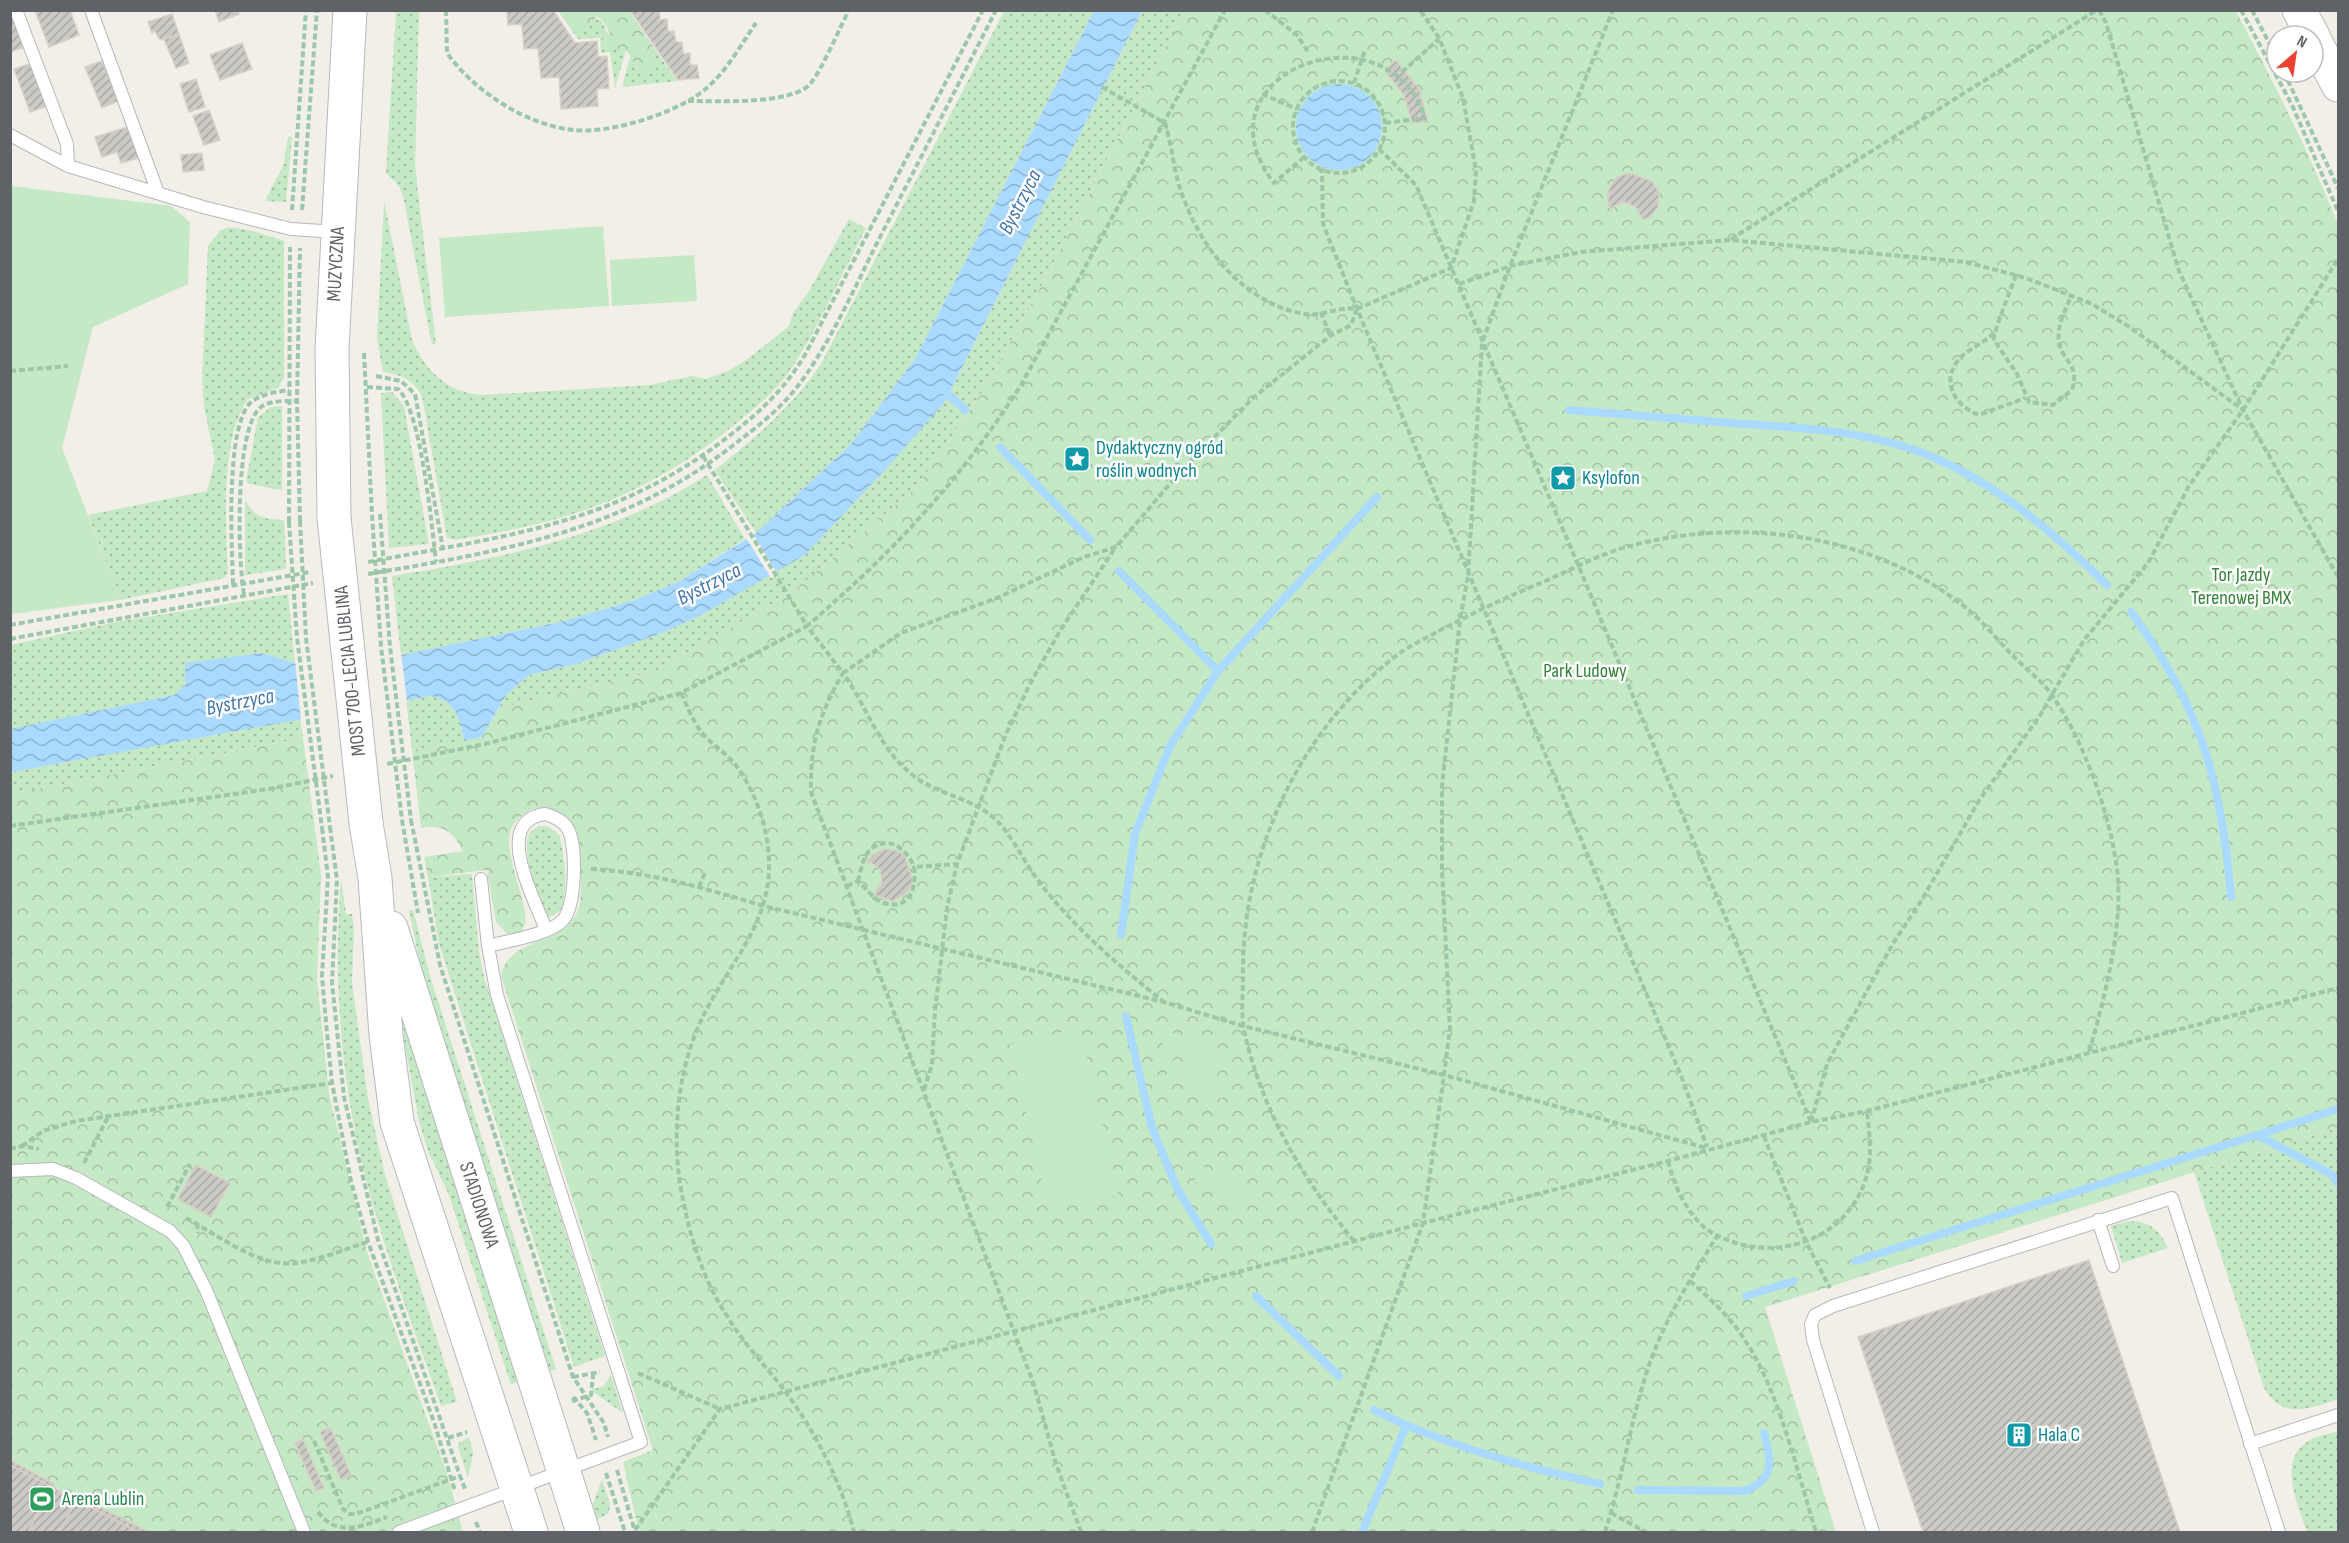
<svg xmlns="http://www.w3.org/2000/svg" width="2349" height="1543" font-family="'Sofia Sans Condensed',sans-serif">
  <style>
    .grass { fill: url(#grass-dots) }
    .park { fill: url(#park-crowns) }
    .garden { fill: #c5e8c5 }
    .water { fill: url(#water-waves) }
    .pier { fill: #f1efe8 }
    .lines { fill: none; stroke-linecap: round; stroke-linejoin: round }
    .stream { stroke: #aadaff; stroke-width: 8 }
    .building { fill: url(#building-hatch); stroke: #d6d1c6; stroke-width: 1.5 }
    .lane-casing { stroke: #b5b8bc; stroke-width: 14 }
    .secondary-casing { stroke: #b6babf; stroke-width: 35 }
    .path { stroke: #9cc7a9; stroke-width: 4; stroke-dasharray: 6 3; stroke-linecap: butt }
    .lane { stroke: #fff; stroke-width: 12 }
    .secondary { stroke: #fff; stroke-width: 33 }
    .secondary-bridge-casing { stroke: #b6babf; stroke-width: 35; stroke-linecap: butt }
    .path-bridge { stroke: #9cc7a9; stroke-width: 4; stroke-dasharray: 6 3; stroke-linecap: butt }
    .secondary-bridge { stroke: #fff; stroke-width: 33 }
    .labels { text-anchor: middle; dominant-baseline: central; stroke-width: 5; stroke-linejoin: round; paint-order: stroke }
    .street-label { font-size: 20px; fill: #5f6368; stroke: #fff }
    .culture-label { font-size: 20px; fill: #0d838f; stroke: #fff; text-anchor: start }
    .park-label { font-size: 20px; fill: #348238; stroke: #fff }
    .leisure-label { font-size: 20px; fill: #27864d; stroke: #fff; text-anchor: start }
    .water-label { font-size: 21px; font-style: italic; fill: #4174aa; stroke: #fff }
  </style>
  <defs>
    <pattern id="grass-dots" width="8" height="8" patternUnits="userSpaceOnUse" patternTransform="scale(1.5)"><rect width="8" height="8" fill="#c5e8c5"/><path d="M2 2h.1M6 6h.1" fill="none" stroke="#a3c0a4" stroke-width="1.8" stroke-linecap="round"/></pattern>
    <pattern id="park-crowns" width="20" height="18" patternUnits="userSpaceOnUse" patternTransform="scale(1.5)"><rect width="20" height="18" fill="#c5e8c5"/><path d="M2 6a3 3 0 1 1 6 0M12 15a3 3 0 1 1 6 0" fill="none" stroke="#a3c0a4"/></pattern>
    <pattern id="water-waves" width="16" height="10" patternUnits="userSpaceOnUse" patternTransform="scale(1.5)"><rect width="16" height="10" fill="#aadaff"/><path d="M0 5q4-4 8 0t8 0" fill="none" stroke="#8eb4d2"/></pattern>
    <pattern id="building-hatch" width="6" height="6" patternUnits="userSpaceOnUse" patternTransform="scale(1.5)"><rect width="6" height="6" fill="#cccac5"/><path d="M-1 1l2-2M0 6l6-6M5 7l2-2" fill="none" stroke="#a9a8a4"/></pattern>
  </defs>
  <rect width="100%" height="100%" fill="#f1efe8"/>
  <path class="grass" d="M396,11H419L415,167L436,344H432L428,325L403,196L399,186L386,173Z
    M1004,11H1094L915,359L851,444L756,533L715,470C756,437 793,406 822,362Z
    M1142,11H1184L1044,281L986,387L916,488L794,591L656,671L499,708L506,695L529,675L576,664L662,633L944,403Z
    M567,15L601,20L616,50H626L615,88L610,52L601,53L600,38L578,39L563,18Z
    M655,49L677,81L622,87L630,57L641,74L649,53Z
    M288,136L292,137L286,202L265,201L284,164Z
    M384,201L412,340C426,371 446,392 482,395L650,385L692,376L706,379L728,371L748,359L789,326L793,313L809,291L849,219L866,228C842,273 819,328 791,369C776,392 754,409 733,426C644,498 566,523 454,540L447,538L422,396C412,379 402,375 383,372L377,338Z
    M228,227L249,230L284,241V378L278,388L248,399C220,437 226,527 228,573L224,578L120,600L88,515L207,491L215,460L204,406L202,378L208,246L220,231Z
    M392,392L404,406L429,544L389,548L381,393Z
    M282,406V490L249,484L246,481L258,417L271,407Z
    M707,475L745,539L678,582L632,601L560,622L401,655L392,576C501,559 614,535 707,475Z
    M245,499C254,518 264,519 284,520L286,569L245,575Z
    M288,594L295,663L262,653L185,664V685L174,695L11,729L10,645L116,622Z
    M430,696C456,701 459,717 464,741L412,750L406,699Z
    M300,718L303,738L11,794L10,772Z
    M539,826L549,827L559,835C565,855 569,892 560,911L547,919C539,905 524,855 527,840C528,833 533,829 539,826Z
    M472,874L479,951L484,977L605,1356L574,1367L439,944L428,877Z
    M341,878L346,914H352L354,929L352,983L368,1099L385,1175L457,1402L441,1406C413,1327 383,1249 363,1167C340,1072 333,975 341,878Z
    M409,910H413L430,976L556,1369L546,1373L426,992Z
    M405,1018L519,1381L511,1385L449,1195L428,1151L419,1121L400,1019Z
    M2338,1127V1399C2310,1409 2282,1420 2264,1388L2194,1172Z
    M2128,1221C2149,1221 2159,1229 2168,1248L2122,1263L2111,1226Z
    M611,1375L623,1413L590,1390L604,1386Z
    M2338,1431V1532H2307C2298,1505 2275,1457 2312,1439C2320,1435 2330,1434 2338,1431Z
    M469,1437L473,1453L468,1478L458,1447L459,1443Z
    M602,1479L610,1504L609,1513L597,1520L593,1504Z"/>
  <path class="park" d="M558,11H629L655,49L649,53L656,66L641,74L626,50L619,54L616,50H604L603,38L610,33L602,20L597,17L578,31L567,15L563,18Z
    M1184,11H2236C2273,81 2308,150 2338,224V1127L1765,1307L1836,1532H639L623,1462L653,1450L501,976C508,935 568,947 579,907C583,893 581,852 577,838C570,819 548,799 527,812C519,817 513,823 510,832C505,854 525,897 526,922L521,932L507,934L496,922L487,870L428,877L424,857L463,851C453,832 444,824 421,828L412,750L482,737L499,708L656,671L794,591L916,488L986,387L1044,281Z
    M303,738L321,875L317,979L329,1094L367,1252L447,1474L463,1532H11V794Z"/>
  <path class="garden" d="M11,186L171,206L190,222L188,284L93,327L62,448L120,600L11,614Z
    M603,226L609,306L445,317L439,238Z
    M694,255L697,301L612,306L610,260Z
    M1080,1028L1119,1195L1049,1211L1010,1044Z
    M1168,1031L1223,1053L1217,1069L1161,1047Z
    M1173,1060L1228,1082L1222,1099L1166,1076Z
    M1202,1166L1254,1194L1247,1209L1194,1181Z"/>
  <path class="water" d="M1094,11H1142L944,403L885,470L805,555L703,614L662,633L576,664L529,675L506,695L482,737L464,741C459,717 456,701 430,696L11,772L10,729L174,695L185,685V663L262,653L295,663L401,655L560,622L632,601L678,582L756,533L851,444L915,359Z
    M1296 127a43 43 0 1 1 86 0a43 43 0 1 1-86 0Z"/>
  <path class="pier" d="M752,532L778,574L771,578L745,536Z
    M401,652L407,702L301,721L295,660Z"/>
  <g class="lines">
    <path class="stream" d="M942,388L965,410
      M1569,410C1624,414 1678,419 1732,423C1801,428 1873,430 1937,459C2003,488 2057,536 2107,585
      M1000,447L1090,540
      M1119,571L1218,671
      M2131,612C2200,705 2222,782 2231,897
      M1121,935L1135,834L1170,746L1218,671L1377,497
      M1126,1016L1152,1128L1177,1188L1211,1244
      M2257,1135L2338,1109
      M1855,1261L2257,1135L2331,1174L2338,1183
      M1256,1296L1339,1376
      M1746,1296L1794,1281
      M1374,1410C1444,1445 1524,1467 1600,1484
      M1638,1490L1745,1491C1776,1479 1771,1460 1764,1433
      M1362,1532L1406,1426"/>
  </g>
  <path class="building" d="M10,10L27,46L10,52Z
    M35,10H70L79,35L49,47Z
    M215,10H237L239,14L219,22Z
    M507,10H553L575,43L597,41L598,57L607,56L609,88L597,89L598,106L561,109L559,77L541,78L538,48L524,49L522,24L508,25Z
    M630,10H659L660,20L667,19L668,32L674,31L676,42H682L683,54L690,53V65H697L699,78L678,80Z
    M172,14L179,34L160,40L155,31L152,33L148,22Z
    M179,34L189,63L176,68L164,39Z
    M242,43L252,69L220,80L210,55Z
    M1396,60L1419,89L1428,122L1412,123L1404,95L1385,71Z
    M102,61L118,101L102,108L85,67Z
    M32,63L47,106L30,112L14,69Z
    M196,79L205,107L189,112L180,84Z
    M209,110L220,140L204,145L193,116Z
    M128,127L139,158L121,163L117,152L102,157L95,137Z
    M202,153L204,170L183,172L181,155Z
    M1629,173L1652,181L1659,192L1658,207L1651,216L1643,220L1636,207L1624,202L1612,207L1611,210L1608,203V193L1612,183L1617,177Z
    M884,849L898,851L905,856L913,882L906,894L893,901L874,895L882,882L880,869L870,862L867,863L872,855Z
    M196,1165L230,1183L211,1217L178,1199Z
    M2089,1260L2180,1532H1923L1858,1337Z
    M330,1427L351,1475L341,1480L320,1432Z
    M303,1439L324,1488L316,1491L295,1443Z
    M10,1460L54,1484L28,1532H10Z
    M10,1465L138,1532H10Z
    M78,1496L149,1532H60Z"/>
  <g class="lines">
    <defs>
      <path id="lane" d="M16,10L67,144L68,166
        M91,10L158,193
        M10,135L68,166L203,207L291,229L338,232
        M488,946C507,941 551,934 563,920C576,906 577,846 568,829C563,820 554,817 545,814C491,821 535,899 546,930
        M10,1171L53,1169L76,1178L170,1231L183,1245L206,1290L304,1532
        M2098,1220L2113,1266
        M2250,1444L2338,1415
        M399,1532L641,1442L497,995L488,946L481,879
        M1873,1532L1813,1340L1811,1324L1815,1315L1833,1306L2172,1198L2279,1532"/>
      <path id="secondary" d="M2299,10L2313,36
        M2313,37L2338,85
        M334,518L332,349L350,10
        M366,823L375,878L386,1035L397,1122L531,1532
        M391,928L583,1532"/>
    </defs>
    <use href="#lane" class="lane-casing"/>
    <use href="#secondary" class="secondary-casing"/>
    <path class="path" d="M446,10L447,53C474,91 526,125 573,130C610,134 674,114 703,91C726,73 740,46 756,23
      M1265,10L1297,35L1308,52
      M2099,10L2106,23L2179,271L2243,410L2338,577
      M2241,10L2292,105L2338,211
      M2252,10L2277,58
      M1402,72L1439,39
      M2284,72L2338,188
      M1293 127a46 46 0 1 1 92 0a46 46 0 1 1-92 0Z
      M1354,83L1365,50
      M1102,87L1165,123C1172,146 1174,172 1182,194C1201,249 1244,303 1304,314C1321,317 1339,306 1357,309L1451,268L1474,201L1476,171L1463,98L1439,38L1420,10
      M1262,94L1297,109
      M688,101C716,101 791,105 810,84C821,72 840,27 849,10
      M1379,149L1416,185L1579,567L1811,1122
      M1304,157L1274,183C1189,73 1387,0 1425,118L1385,123
      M1319,168L1322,172L1323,224L1357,309L1682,1078L1707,1147
      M292,210L306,10
      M302,210L317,10
      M1731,239L2097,10
      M2016,275C2012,287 1993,332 1994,340L2017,374L2029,402L2053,405L2072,390C2080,362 2063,364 2059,342C2056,326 2066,310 2071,296
      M1459,284L1510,266L1581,252L1730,240L1966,262L2026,278L2092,304L2131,328L2243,410
      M1321,312L1330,336
      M1994,333C1984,343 1972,347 1962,356C1939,379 1953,405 1979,415L2025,398
      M364,353L372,515
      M10,371L68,366
      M376,376L401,381L415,394L443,549
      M367,387L398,389C421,410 432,527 436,562
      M703,456L807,626C893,552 960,481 1021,385L1225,10
      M300,521L297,401L300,248
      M289,522L290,247
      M368,562C505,536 615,525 729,436C760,412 786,388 806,353L983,10
      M368,574C504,551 625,531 736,443C756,428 777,411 793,392C826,352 853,291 876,245C916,167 956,89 996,10
      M233,584C232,547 225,430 250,403C260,394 276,392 289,390
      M244,594C238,562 234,428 261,407C270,400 286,401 297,401
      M10,625L310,572
      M10,639L313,583
      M681,693C687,706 692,719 700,730C709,743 724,751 734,763C749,782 762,811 766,835C783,921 725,961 696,1032C677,1080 672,1139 681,1189C689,1234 702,1278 727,1316C743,1343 765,1365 784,1390C816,1432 841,1482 854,1532
      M387,764L485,744L681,693L807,626L843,673L901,633L997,598L1084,557L1116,547L1180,472L1253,398L1330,336L1351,325L1357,309
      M402,820L418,913
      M411,820L440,965L520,1213L573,1377L604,1423L608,1437
      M10,826L269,789L333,776
      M330,827L337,880L332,983L344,1097L378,1240L460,1476
      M322,828L328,877L322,976L327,1033L332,1083L351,1181L368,1242L434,1422L455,1491
      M591,869C651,872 707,889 764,906L1164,1002L1243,1026L1444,1075L1706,1148
      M858,881C861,871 862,858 870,850C888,833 908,850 914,867
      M847,886L858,881C865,887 875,901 884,903C910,911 917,887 914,867L957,864
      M699,887L706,870
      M924,1090L932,1064L935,1011L947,908L957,864L1006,734L1031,682L1060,631L1115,548
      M1811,1122L1827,1064L1892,945L1921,901L1980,799L2039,717L2084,640L2148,563L2189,486L2243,410L2338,259
      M1764,1136L1806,1242L1830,1288
      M22,1146L43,1131L76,1121L332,1083
      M10,1149L22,1146L39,1149
      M1668,1161C1674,1186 1686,1211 1705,1228C1713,1235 1723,1238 1733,1242C1790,1261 1855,1232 1868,1170C1872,1150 1869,1130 1867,1111
      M84,1163L108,1117
      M167,1207L190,1164
      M186,1218C218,1235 259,1268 296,1263C320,1260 345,1249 368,1242
      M197,1223L198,1233
      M1354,1241C1303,1180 1261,1109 1244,1030C1241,1013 1243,994 1243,977C1241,854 1301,726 1400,653C1412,644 1427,638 1439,631C1471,614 1502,599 1536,585C1565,573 1595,556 1626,547C1741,515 1878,534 1971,612C1987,626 2000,643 2014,657C2026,669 2042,681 2052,695C2084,741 2110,814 2117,869C2124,927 2104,998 2089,1053
      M1690,1281C1710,1298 1732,1319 1746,1342C1779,1391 1798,1475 1816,1532
      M638,1373L720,1409
      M573,1377L600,1372
      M573,1397L587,1413L596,1440
      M572,1401L591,1395L593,1375
      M448,1438L467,1432
      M314,1441L343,1509L350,1514H356L460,1476L465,1489
      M617,1470L635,1532
      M606,1473L625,1532
      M318,1512C338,1538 363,1526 387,1517
      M1611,1513L1646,1532
      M476,1522L480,1532
      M635,1530L720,1409L1423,1223L1668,1161L1811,1122L1867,1111L2338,988
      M1081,1532L1056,1464L1034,1385L811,792C810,743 819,715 843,673C868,708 879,750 915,777C939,795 973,798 995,819C1012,835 1023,860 1037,879C1072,926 1119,966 1164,1002
      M1312,1532L1423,1223L1444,1075L1450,1029L1442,870V786L1460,620L1468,576L1482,343L1510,266L1613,10
      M1605,1532C1622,1480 1630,1424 1647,1371C1663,1322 1690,1280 1717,1236"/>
    <use href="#lane" class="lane"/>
    <use href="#secondary" class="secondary"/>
    <defs>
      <path id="secondary-bridge" d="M334,518L366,823"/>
    </defs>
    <use href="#secondary-bridge" class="secondary-bridge-casing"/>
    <path class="path-bridge" d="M380,514L390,647L411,820
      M372,515L381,646L402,820
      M300,521L306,638L330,827
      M289,522L297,638L322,828"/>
    <use href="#secondary-bridge" class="secondary-bridge"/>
  </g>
  <defs>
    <symbol id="sight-square" viewBox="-11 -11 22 22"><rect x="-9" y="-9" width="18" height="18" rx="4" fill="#0f9aa8" stroke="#fff"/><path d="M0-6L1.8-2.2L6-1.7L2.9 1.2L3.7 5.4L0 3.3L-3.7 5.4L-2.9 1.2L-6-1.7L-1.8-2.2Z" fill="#fff"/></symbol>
    <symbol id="building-square" viewBox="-11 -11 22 22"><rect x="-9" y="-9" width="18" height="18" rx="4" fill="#0f9aa8" stroke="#fff"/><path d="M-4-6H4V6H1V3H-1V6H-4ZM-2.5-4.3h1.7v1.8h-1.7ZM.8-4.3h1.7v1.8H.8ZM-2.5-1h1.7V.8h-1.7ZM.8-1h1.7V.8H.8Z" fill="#fff"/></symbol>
    <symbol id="stadium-square" viewBox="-11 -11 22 22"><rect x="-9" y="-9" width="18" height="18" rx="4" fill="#2e9e5b" stroke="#fff"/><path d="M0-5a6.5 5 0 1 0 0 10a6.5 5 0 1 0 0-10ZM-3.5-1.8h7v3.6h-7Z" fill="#fff"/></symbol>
  </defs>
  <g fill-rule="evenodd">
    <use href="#sight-square" x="1062" y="444" width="30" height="30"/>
    <use href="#sight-square" x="1548" y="463" width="30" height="30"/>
    <use href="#building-square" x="2004" y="1420" width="30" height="30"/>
    <use href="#stadium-square" x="27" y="1484" width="30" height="30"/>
  </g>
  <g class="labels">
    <g class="street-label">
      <text transform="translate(336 264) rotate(-87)">MUZYCZNA</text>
      <text transform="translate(350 671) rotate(-96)">MOST 700-LECIA LUBLINA</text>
      <text transform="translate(479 1205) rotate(72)">STADIONOWA</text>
    </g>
    <g class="culture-label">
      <text x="1096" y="448">Dydaktyczny ogród<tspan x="1096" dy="23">roślin wodnych</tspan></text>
      <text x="1582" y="478">Ksylofon</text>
      <text x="2038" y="1435">Hala C</text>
    </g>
    <g class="park-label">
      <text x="2241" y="575">Tor Jazdy<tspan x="2241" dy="23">Terenowej BMX</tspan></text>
      <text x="1585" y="671">Park Ludowy</text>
    </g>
    <g class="leisure-label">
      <text x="62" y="1499">Arena Lublin</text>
    </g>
    <g class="water-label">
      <text transform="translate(1020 202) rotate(-63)">Bystrzyca</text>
      <text transform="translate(709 584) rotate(-27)">Bystrzyca</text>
      <text transform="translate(240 702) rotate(-11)">Bystrzyca</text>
    </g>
  </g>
  <rect width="2349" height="1543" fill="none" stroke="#5f6368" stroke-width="24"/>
  <g transform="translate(2295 54) rotate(29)"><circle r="28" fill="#ffffff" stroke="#bfc1c3" stroke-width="1.5"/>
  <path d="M0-4.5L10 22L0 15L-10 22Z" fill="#ea4335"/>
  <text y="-9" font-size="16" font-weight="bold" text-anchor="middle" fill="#5f6368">N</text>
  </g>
</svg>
